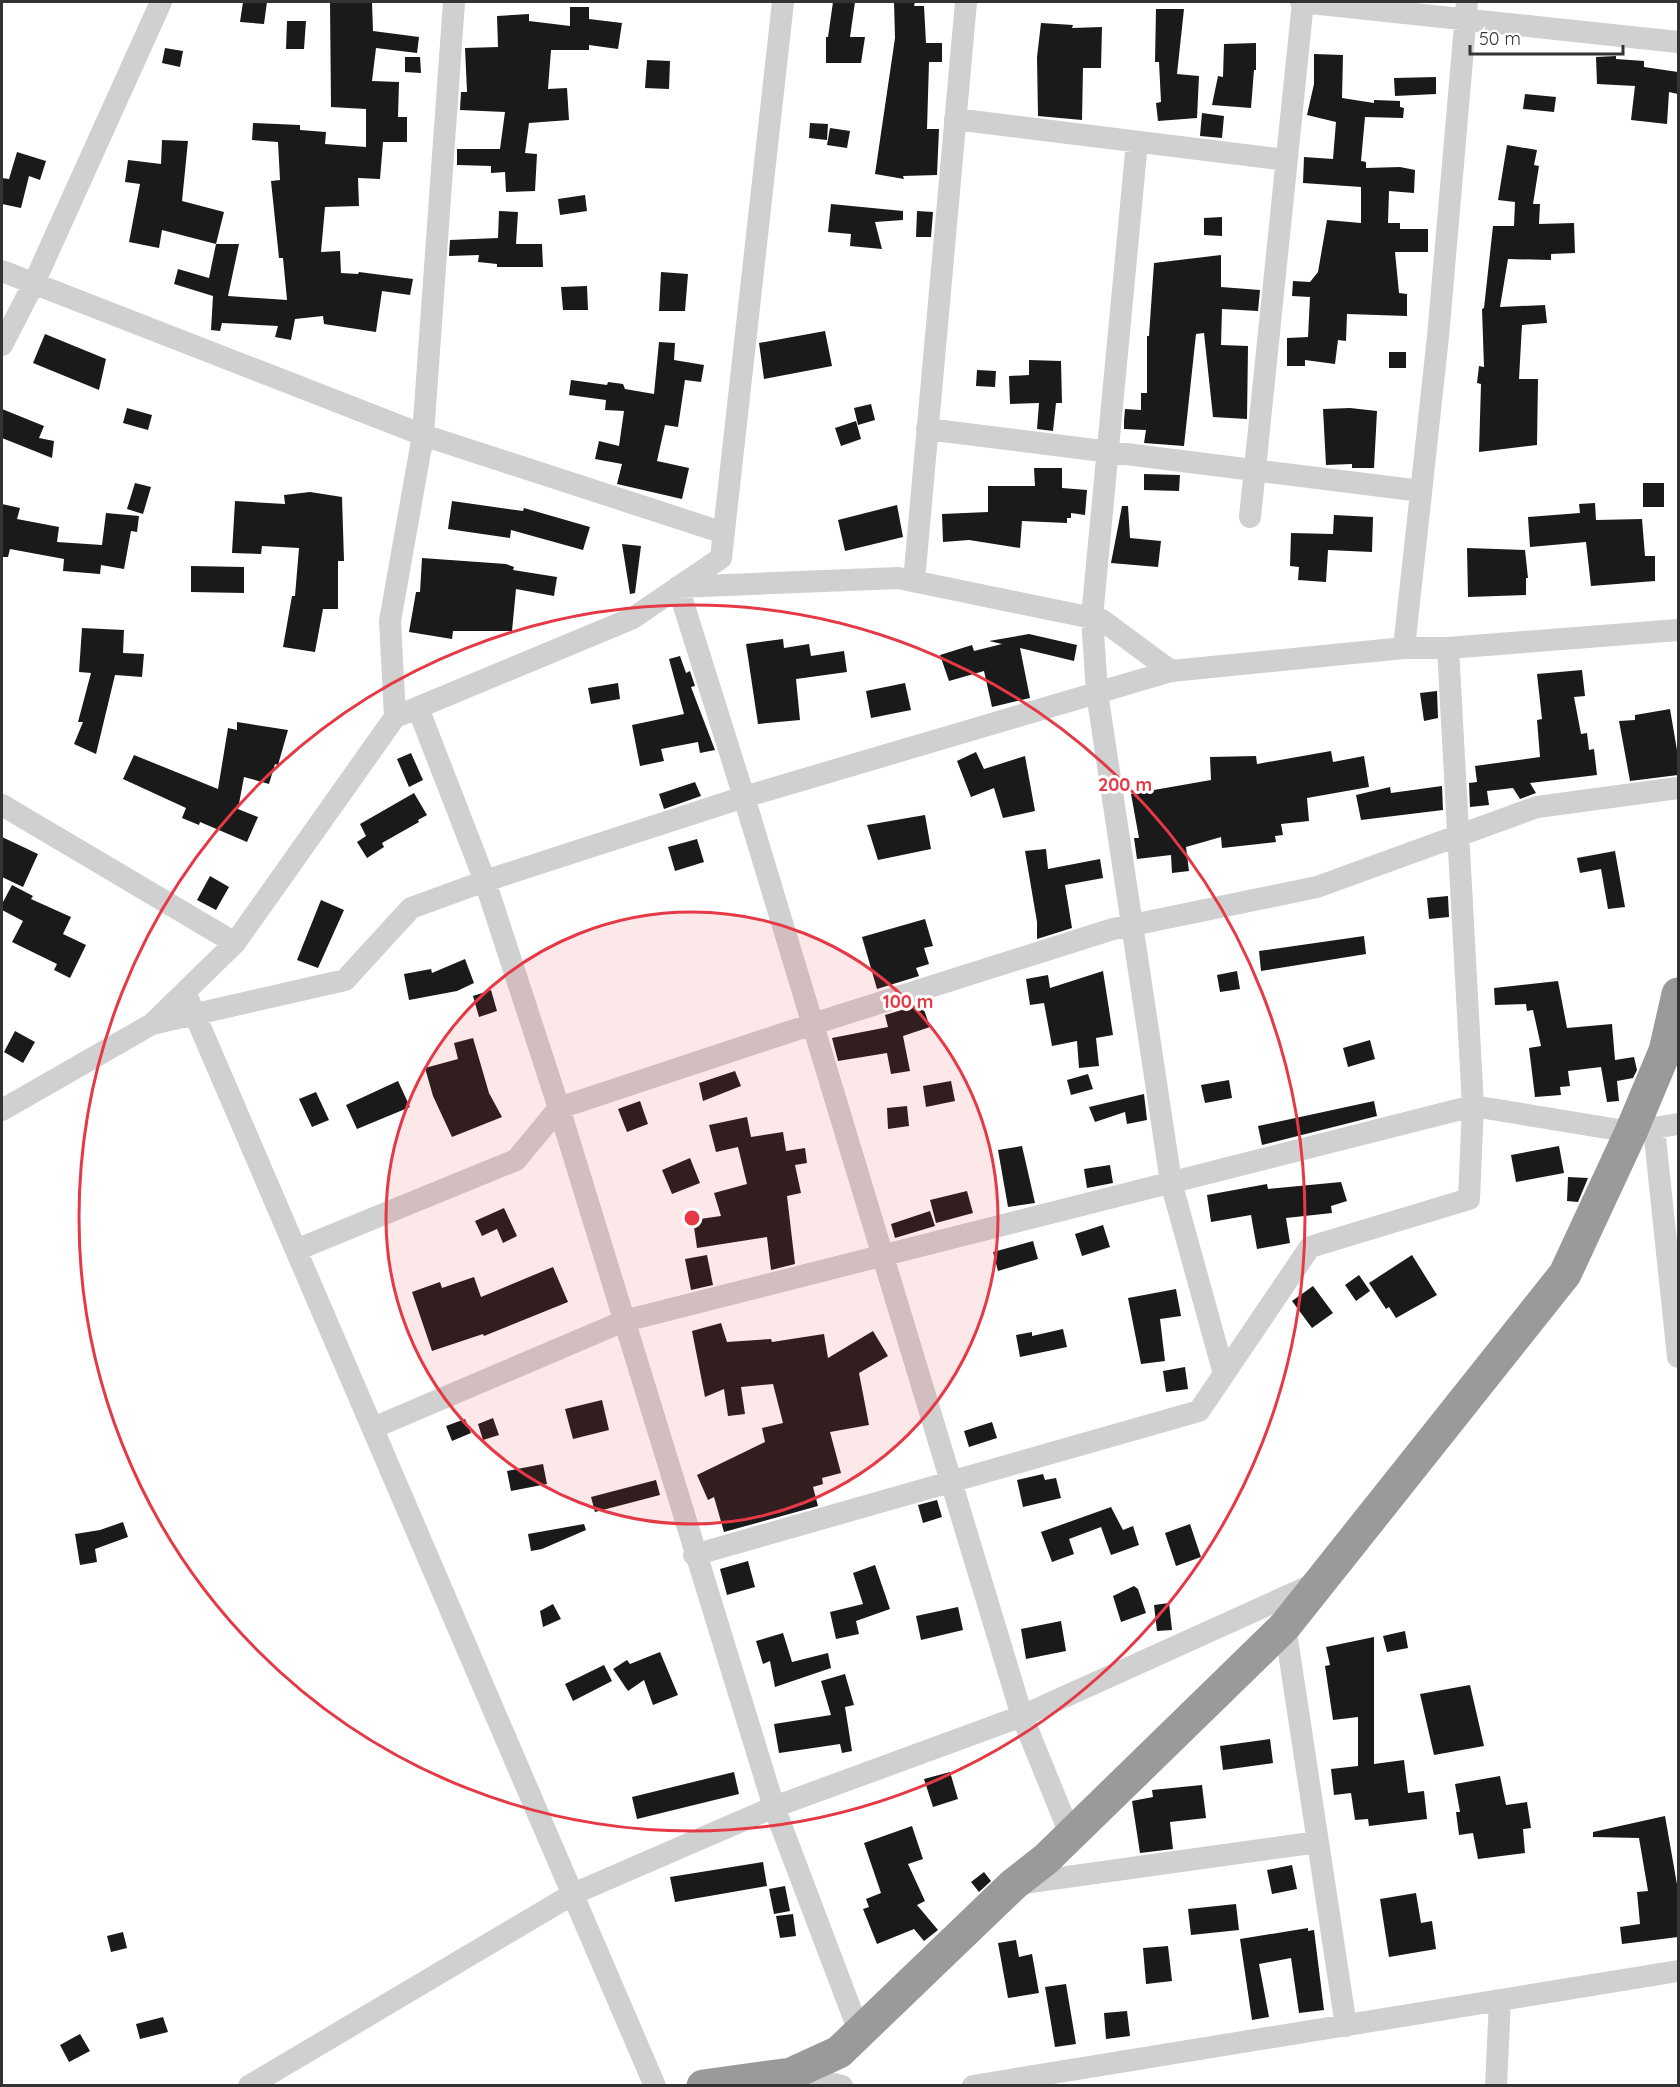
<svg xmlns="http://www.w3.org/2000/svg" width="1680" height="2087" font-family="Quicksand,sans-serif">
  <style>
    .building { fill: #1a1a1a }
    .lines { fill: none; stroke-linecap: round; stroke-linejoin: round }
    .street { stroke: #d0d0d0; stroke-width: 22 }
    .highway { stroke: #9a9a9a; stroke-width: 33 }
    .ring { fill: none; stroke: #e63946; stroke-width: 3 }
    .centre { fill: #e63946; stroke: #fff; stroke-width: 3 }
    .ring-label { font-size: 18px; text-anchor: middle; font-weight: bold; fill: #e63946; stroke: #fff; stroke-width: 6; stroke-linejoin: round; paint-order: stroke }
  </style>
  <rect width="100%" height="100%" fill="#fff"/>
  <path class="building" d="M243,2H267L264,24L240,22Z
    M330,2H372L373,31L419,37L417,53L376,48L372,81L399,82L398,117H407V142H383L380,179L358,178L359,206L325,207L321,252L340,251L341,273L358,274L359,272L413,279L410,295L382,291L376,332L324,324L323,316L295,319L291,340L275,337L278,326L222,323L220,331L211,330L213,296L174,284L178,269L209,278L216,244H239L228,296L287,300L283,258H279L271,181L280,180L278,142L252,140L253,123L300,125V130L326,132L325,144L366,147V109L331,107Z
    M833,2H855L850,37H865L861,63H826V37H828Z
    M894,2H915L914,6H924L926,43H942V62H929L927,129H939L937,175L903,176L904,179L875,174L895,38Z
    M570,7H589V19L622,23L618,49L589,45V50H551L548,89L567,88L569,120L529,123L525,153L537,154L535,191L506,192L505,172L491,173V166L457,165V149H500L505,112L460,110L461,92H467L465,48L498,47L497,16L529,14V21L570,26Z
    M1156,9H1184L1177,74L1199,76L1197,118L1158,121L1156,103L1161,102L1159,62H1155Z
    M287,21H306L304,49H286Z
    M1041,23L1073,25L1072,28L1102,27L1101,68H1083L1082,120L1038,116L1037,57Z
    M1256,43V70H1254L1251,108L1212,105L1218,76L1223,77L1224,44Z
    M165,48L183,51L180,67L162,63Z
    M1314,54L1343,55L1342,98L1374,103V100L1400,101V107L1404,108L1403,118L1365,117L1361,161L1366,162V168L1400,167L1415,170L1414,193L1389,191L1388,223H1400V229H1428V252H1395L1399,293L1407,294V316L1347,314L1346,341L1338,340L1335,364L1305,360V366H1287V338L1308,337L1310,297L1292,296L1293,281L1310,282L1318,272L1327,220L1361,223V187L1303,183L1304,157L1333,159L1336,122L1307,115L1314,84Z
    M1616,56V59L1644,61V67L1678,72V94L1669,92L1667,124L1631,120L1635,86L1597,84L1596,57Z
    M405,57H420L421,73L405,72Z
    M647,60L670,61L669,89L645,88Z
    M1436,77V94L1395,96L1394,78Z
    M1525,94L1556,97L1554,112L1523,109Z
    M1202,113L1224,116L1222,138L1200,136Z
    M810,123L828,124L827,140L809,138Z
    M830,128L850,131L847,148L827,145Z
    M162,140L188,141L182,201L224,212L216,244L162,230L159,248L129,242L140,184L125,182L128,160L161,164Z
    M1507,145L1537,150L1534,165L1539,166L1533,204H1540L1539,224L1574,223L1575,253L1551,254V260L1508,259L1500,307L1545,305L1547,323L1522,325L1519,379H1538L1537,445L1479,452L1481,384L1477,383L1479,366L1484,367L1482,309L1484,308L1493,226H1514L1515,202L1498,200Z
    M17,152L46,161L40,180L29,176L21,208L2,204V178L9,179Z
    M585,195L587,211L560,215L558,199Z
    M831,204L903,211V220L875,222L882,249L850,246L851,234L828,232Z
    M499,211L518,212L516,244H542L543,267H497V264L478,262L479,255L449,256L450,240L498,238Z
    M917,211L933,212L931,237H916Z
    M1222,217V236L1204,235V218Z
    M1221,255V287L1260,290L1258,311L1222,309L1221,345L1248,346L1247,419L1213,417L1204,333L1196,334L1184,446L1144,443L1146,430L1124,429V421L1125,409L1141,410V393H1147V336H1149L1154,263Z
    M661,272L688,274L685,311H659Z
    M587,286L588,310H563L561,287Z
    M825,331L832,366L764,379L759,343Z
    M45,334L106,359L99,390L33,363Z
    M659,342L675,343L674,360L704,365L701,382L685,380L678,427L665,425L657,461L689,468L682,499L617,484L622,464L595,459L599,441L619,446L624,411L605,410L606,400L569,395L571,380L607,385L608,382L623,384L625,389L654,394Z
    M1389,352H1406V368H1389Z
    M1029,360L1061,361L1062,403H1056L1053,431L1037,429L1039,403L1010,404L1009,376L1029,375Z
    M977,370L996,371L995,387L976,386Z
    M871,404L875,420L858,425L854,408Z
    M127,408L152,415L148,430L123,423Z
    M1350,408L1377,411L1374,468H1352V464L1326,465L1323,409Z
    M2,409L44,426L39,438L54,441L52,458L2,438Z
    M856,421L861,439L841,446L835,428Z
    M1034,468H1062V488L1087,490L1085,515L1071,513V518H1067V523L1022,521L1020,548L969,540L943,542L942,514L988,512V486H1035Z
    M1144,474L1180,475L1179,491L1144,490Z
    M135,483L151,487L143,514L127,509Z
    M1643,483H1664V507H1643Z
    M310,492L342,497L344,561H338V609H323L315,652L283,647L292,596H295L299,548L262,546L261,554L232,553L235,501L285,504L284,495Z
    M452,501L523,511L524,508L590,527L583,550L511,530L510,538L448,529Z
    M1595,503L1596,520L1642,519L1645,556H1655V581L1591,586L1586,542L1530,547L1528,517L1580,513L1579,504Z
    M2,504L20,508L17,519L59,527L57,542L102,545L106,513L139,516L137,532L131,531L124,569L101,565L100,574L63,571L64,559L10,549L8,557H2Z
    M897,505L903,537L845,551L838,520Z
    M1122,506H1128L1130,538L1161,541L1158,567L1111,563Z
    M1334,515L1373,517L1372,552L1328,550L1326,582L1298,580L1299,567L1290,566L1291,533L1333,534Z
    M622,544L641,546L635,593L630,594Z
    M1467,548L1525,550L1528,578H1526V595L1468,597Z
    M422,558L506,564L514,567L513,570L557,577L554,596L516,589L512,631H453L452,639L409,632L416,592H420Z
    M191,566L244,567V593L191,592Z
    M82,628L124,630L123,653L144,654L142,677L115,675L96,754L74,744L83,722H78L91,673L79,672Z
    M1029,634L1077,645L1074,661L1020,648L1030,698L992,707L984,671L949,681L940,655L972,645L974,651L1002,644L989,641Z
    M783,639L784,648L809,644L811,656L844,651L847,672L796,679L800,720L758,724L746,644Z
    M680,656L686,673L690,671L695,686L691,687L715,750L700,753L698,742L661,749L664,761L640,766L632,725L684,714L669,659Z
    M1582,670L1585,696L1574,697L1581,734L1587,733L1589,750L1594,749L1597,775L1530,783L1536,793L1520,799L1513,788L1487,791L1489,805L1470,807L1469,783L1477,782L1475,766L1540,757L1537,720L1542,719L1537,674Z
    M618,683L620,699L591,704L588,688Z
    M905,683L911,710L871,718L866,691Z
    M1437,691L1438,718L1424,721L1420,693Z
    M1670,709L1678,756V775L1630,781L1619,721L1635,720V715Z
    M237,722L288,730L278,765L275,764L269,784L244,777L238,809L258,817L247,842L200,822L199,825L182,818L186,808L123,779L134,755L218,789L228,728L237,730Z
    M1331,751L1333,762L1364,756L1369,787L1307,798L1309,821L1281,824L1283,835L1275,836L1276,842L1222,848L1221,837L1186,847L1189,871L1172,873L1171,855L1137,859L1134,838H1139L1131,794L1211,780L1210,757L1256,756L1257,764Z
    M976,752L984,769L1025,756L1035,811L1003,818L994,788L971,797L957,761Z
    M411,753L423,780L409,787L397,759Z
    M695,782L701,796L664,809L659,794Z
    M1442,786L1443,810L1361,820L1356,795L1390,787L1391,793Z
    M414,793L427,815L418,820L419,822L382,843L384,847L367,858L357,842L366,836L360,824Z
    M925,815L931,849L878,860L867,825Z
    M2,837L38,854L23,887L2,877Z
    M697,839L704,862L675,871L668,847Z
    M1046,849L1048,869L1100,859L1103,878L1065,885L1072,928L1037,939V922L1025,851Z
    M1615,851L1625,907L1608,909L1601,869L1580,873L1577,858Z
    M210,876L229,887L216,910L197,900Z
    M12,885L33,896L31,899L71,917L63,934L86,945L70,978L54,970L57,964L12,942L23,921L2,910V904Z
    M1448,896L1449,917L1429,919L1427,898Z
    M321,900L344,910L318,968L297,960Z
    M925,919L933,946L924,948L929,964L916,968L919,976L877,989L862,937Z
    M1364,936L1366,954L1261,971L1259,951Z
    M465,959L474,983L457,991L409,1000L404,974L431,969L432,973Z
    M1103,971L1113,1035L1096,1038L1099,1066L1079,1068L1077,1041L1052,1046L1044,1003L1030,1005L1026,979L1048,975L1050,988Z
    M1237,971L1240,989L1220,992L1217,975Z
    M1558,981L1567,1028L1612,1024L1615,1060L1634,1057L1637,1070L1633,1078L1617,1081L1619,1101L1607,1102L1601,1067L1568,1071L1570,1086L1560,1087L1561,1095L1535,1097L1529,1048L1541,1046L1533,1010L1527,1011L1526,1004L1495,1005L1494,988Z
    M491,990L497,1011L479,1017L473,996Z
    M922,1004L930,1027L903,1036L910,1071L891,1074L887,1053L838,1061L832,1038L888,1027L885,1015Z
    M15,1031L35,1042L23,1063L4,1052Z
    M473,1038L489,1093L502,1117L452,1137L433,1096L425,1068L458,1059L454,1043Z
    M1370,1040L1375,1059L1348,1067L1343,1048Z
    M735,1071L741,1086L703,1101L699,1083Z
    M1088,1074L1093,1089L1071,1095L1067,1080Z
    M1229,1080L1232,1098L1205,1103L1201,1085Z
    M398,1081L410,1107L357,1129L346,1105Z
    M951,1081L955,1101L926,1107L923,1086Z
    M316,1092L329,1120L312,1127L299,1099Z
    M1144,1094L1147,1120L1127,1124L1125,1112L1095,1122L1089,1107Z
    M640,1101L648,1124L627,1132L618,1109Z
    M1374,1101L1377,1116L1262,1145L1258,1126Z
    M907,1106L909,1126L888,1129L887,1108Z
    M747,1117L751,1137L783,1132L786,1151L805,1148L807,1163L795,1165L801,1193L787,1196L795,1264L771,1270L767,1237L697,1248L693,1220L721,1216L714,1193L747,1184L738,1147L716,1152L709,1125Z
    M1022,1146L1035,1203L1008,1207L998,1150Z
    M1559,1146L1564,1173L1516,1182L1511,1155Z
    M690,1158L700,1183L672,1194L662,1170Z
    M1110,1165L1113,1183L1087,1188L1084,1169Z
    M1568,1177L1588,1178L1578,1202L1567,1201Z
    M1341,1182L1347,1201L1331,1206L1332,1213L1286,1218L1290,1243L1257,1249L1251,1215L1211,1222L1207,1195L1267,1184L1268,1189Z
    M967,1191L973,1213L936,1223L930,1200Z
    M504,1208L517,1236L503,1243L497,1229L482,1236L475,1221Z
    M930,1211L935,1226L895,1238L891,1224Z
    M1103,1225L1110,1247L1082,1256L1075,1234Z
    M1033,1241L1038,1259L998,1271L993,1252Z
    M707,1255L713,1285L691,1290L685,1259Z
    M1412,1255L1437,1295L1396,1318L1389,1307L1386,1309L1369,1283Z
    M553,1267L568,1302L484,1336L483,1334L432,1351L412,1292L440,1282L442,1288L474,1277L481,1297Z
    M1359,1275L1370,1291L1356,1301L1345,1285Z
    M1313,1286L1333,1313L1312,1328L1292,1301Z
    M1176,1289L1181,1316L1160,1319L1165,1361L1141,1364L1128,1298Z
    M721,1323L727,1342L771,1339L772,1342L824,1334L828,1358L873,1331L888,1356L859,1373L869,1425L830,1432L841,1473L822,1478L823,1484L813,1487L818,1506L724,1532L714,1497L708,1500L697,1475L765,1442L762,1428L783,1423L773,1384L741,1387L745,1414L728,1416L724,1389L705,1397L692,1331Z
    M1063,1329L1067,1347L1020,1357L1016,1335L1032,1332V1336Z
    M1185,1367L1188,1389L1166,1392L1163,1371Z
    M602,1400L609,1430L573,1439L565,1409Z
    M493,1418L499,1435L483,1440L478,1424Z
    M465,1419L471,1433L452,1441L446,1426Z
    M992,1422L997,1438L969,1447L964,1431Z
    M543,1464L547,1484L511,1491L507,1471Z
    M1043,1474L1045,1480L1056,1478L1061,1498L1023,1507L1017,1480Z
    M656,1480L660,1495L595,1512L591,1497Z
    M937,1500L942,1517L923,1523L918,1505Z
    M1111,1507L1123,1530L1133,1526L1139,1545L1111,1555L1101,1527L1069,1539L1074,1554L1052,1562L1041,1532Z
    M123,1522L128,1537L95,1549L97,1562L80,1565L75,1534L100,1530Z
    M584,1524L586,1530L542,1549L531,1551L528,1534Z
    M1190,1524L1201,1557L1176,1566L1165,1533Z
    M748,1561L755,1587L727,1595L720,1569Z
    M875,1565L890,1609L856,1621L859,1634L836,1639L830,1612L863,1604L853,1573Z
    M1134,1586L1138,1589L1146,1613L1121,1622L1113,1596Z
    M1169,1603L1172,1630L1157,1631L1154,1605Z
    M553,1604L561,1619L543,1627L540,1611Z
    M958,1607L963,1630L921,1640L916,1616Z
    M1061,1621L1066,1651L1026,1659L1021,1629Z
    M1405,1631L1408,1648L1387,1652L1383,1636Z
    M783,1633L792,1662L828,1653L831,1668L775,1687L770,1661L763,1664L756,1641Z
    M1374,1637V1764L1404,1760L1408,1793L1424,1791L1427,1819L1369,1826L1368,1819L1355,1820L1351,1793L1334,1795L1331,1769L1358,1766V1717L1333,1720L1325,1666L1330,1665L1326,1647Z
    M660,1652L678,1695L653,1705L644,1680L628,1691L613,1669L627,1660L630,1664Z
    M604,1665L612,1681L573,1701L565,1684Z
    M845,1674L854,1705L845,1707L852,1751L842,1753L840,1744L779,1753L774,1724L831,1715L821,1681Z
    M1470,1685L1484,1746L1434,1755L1420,1694Z
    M1270,1739L1273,1763L1223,1770L1220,1746Z
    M734,1772L739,1794L637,1819L632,1797Z
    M950,1772L958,1799L933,1807L924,1779Z
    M1500,1776L1506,1805L1527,1802L1531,1828L1523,1829L1525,1853L1478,1859L1473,1833L1459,1835L1456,1812H1460L1455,1784Z
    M1202,1785L1206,1818L1170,1822L1173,1849L1140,1853L1132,1801L1153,1797L1152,1790Z
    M1665,1816L1678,1890V1937L1622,1944L1620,1927L1640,1924L1637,1892L1648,1891L1639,1838L1593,1837V1832Z
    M912,1826L923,1859L908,1864L925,1901L917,1905L938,1930L924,1941L914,1929L877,1944L863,1909L869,1907L866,1899L881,1893L864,1843Z
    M763,1862L767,1886L675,1902L670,1877Z
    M1292,1865L1297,1889L1272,1894L1267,1870Z
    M984,1872L991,1881L979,1892L971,1882Z
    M785,1886L790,1911L774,1914L769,1889Z
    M1416,1893L1421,1923L1432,1921L1436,1949L1389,1957L1380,1899Z
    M1236,1904L1239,1930L1191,1935L1188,1909Z
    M793,1914L796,1936L780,1938L776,1916Z
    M1308,1928V1931L1314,1930L1324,2010L1299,2013L1291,1958L1259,1964L1269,2017L1252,2020L1240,1939Z
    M123,1932L127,1948L111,1952L107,1936Z
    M1016,1940L1019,1957L1032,1954L1039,1993L1008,1998L998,1943Z
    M1168,1946L1172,1981L1146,1984L1143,1948Z
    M1066,1984L1076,2044L1055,2047L1045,1987Z
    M1127,2011L1130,2036L1106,2039L1104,2013Z
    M163,2017L168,2032L140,2039L136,2024Z
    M80,2034L90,2051L69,2062L60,2045Z"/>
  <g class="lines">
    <path class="street" d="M1301,2L1678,42
      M955,119L1286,160
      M1137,142L1092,617L1097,693L1171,1182L1224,1374
      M2,271L423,435L724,533
      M2,345L34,283L161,2
      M927,429L1421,491
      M1250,517L1303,2
      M914,581L966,2
      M1404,648L1438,337L1467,2
      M418,708L485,881L559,1108L774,1807L860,2034
      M395,717L390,621L423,435L454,2
      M2,805L235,943
      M189,1001L655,2086
      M152,1024L345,980L411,908L485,881L744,797L1171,671L1404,648H1448L1678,630
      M2,1110L152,1024L235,943L395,717L633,618L721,558L783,2
      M1654,1128L1678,1124
      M296,1250L516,1160L559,1108L813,1024L1113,929L1317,887L1537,807L1678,788
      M373,1428L624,1321L1473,1106L1631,1132L1654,1128L1678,1357
      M694,1555L1199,1411L1310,1247L1469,1199L1473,1106L1448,648
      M1285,1626L1346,2026
      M1070,1834L1022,1716L744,797L678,587L898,578L1102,620L1171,671
      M1016,1884L1318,1842
      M791,2074L842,2086
      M249,2086L573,1894L774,1807L1022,1716L1314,1584
      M973,2086L1678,1971
      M1496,2086L1500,2001"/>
    <path class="highway" d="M703,2086L791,2074L839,2052L1014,1884L1046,1859L1285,1626L1565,1274L1631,1132L1665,1051L1678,994"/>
  </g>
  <circle cx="692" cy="1218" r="306" fill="#e63946" fill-opacity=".12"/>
  <g class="ring">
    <circle cx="692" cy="1218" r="306"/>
    <circle cx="692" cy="1218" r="613"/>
  </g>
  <circle cx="692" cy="1218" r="9" class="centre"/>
  <g class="ring-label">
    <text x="1125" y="791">200 m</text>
    <text x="908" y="1008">100 m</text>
  </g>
  <rect width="1680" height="2087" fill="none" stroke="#333333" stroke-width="6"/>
  <path d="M1470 45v9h153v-9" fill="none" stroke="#333333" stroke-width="3"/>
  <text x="1479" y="45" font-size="18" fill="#333333" stroke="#ffffff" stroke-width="4.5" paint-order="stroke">50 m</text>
</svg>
